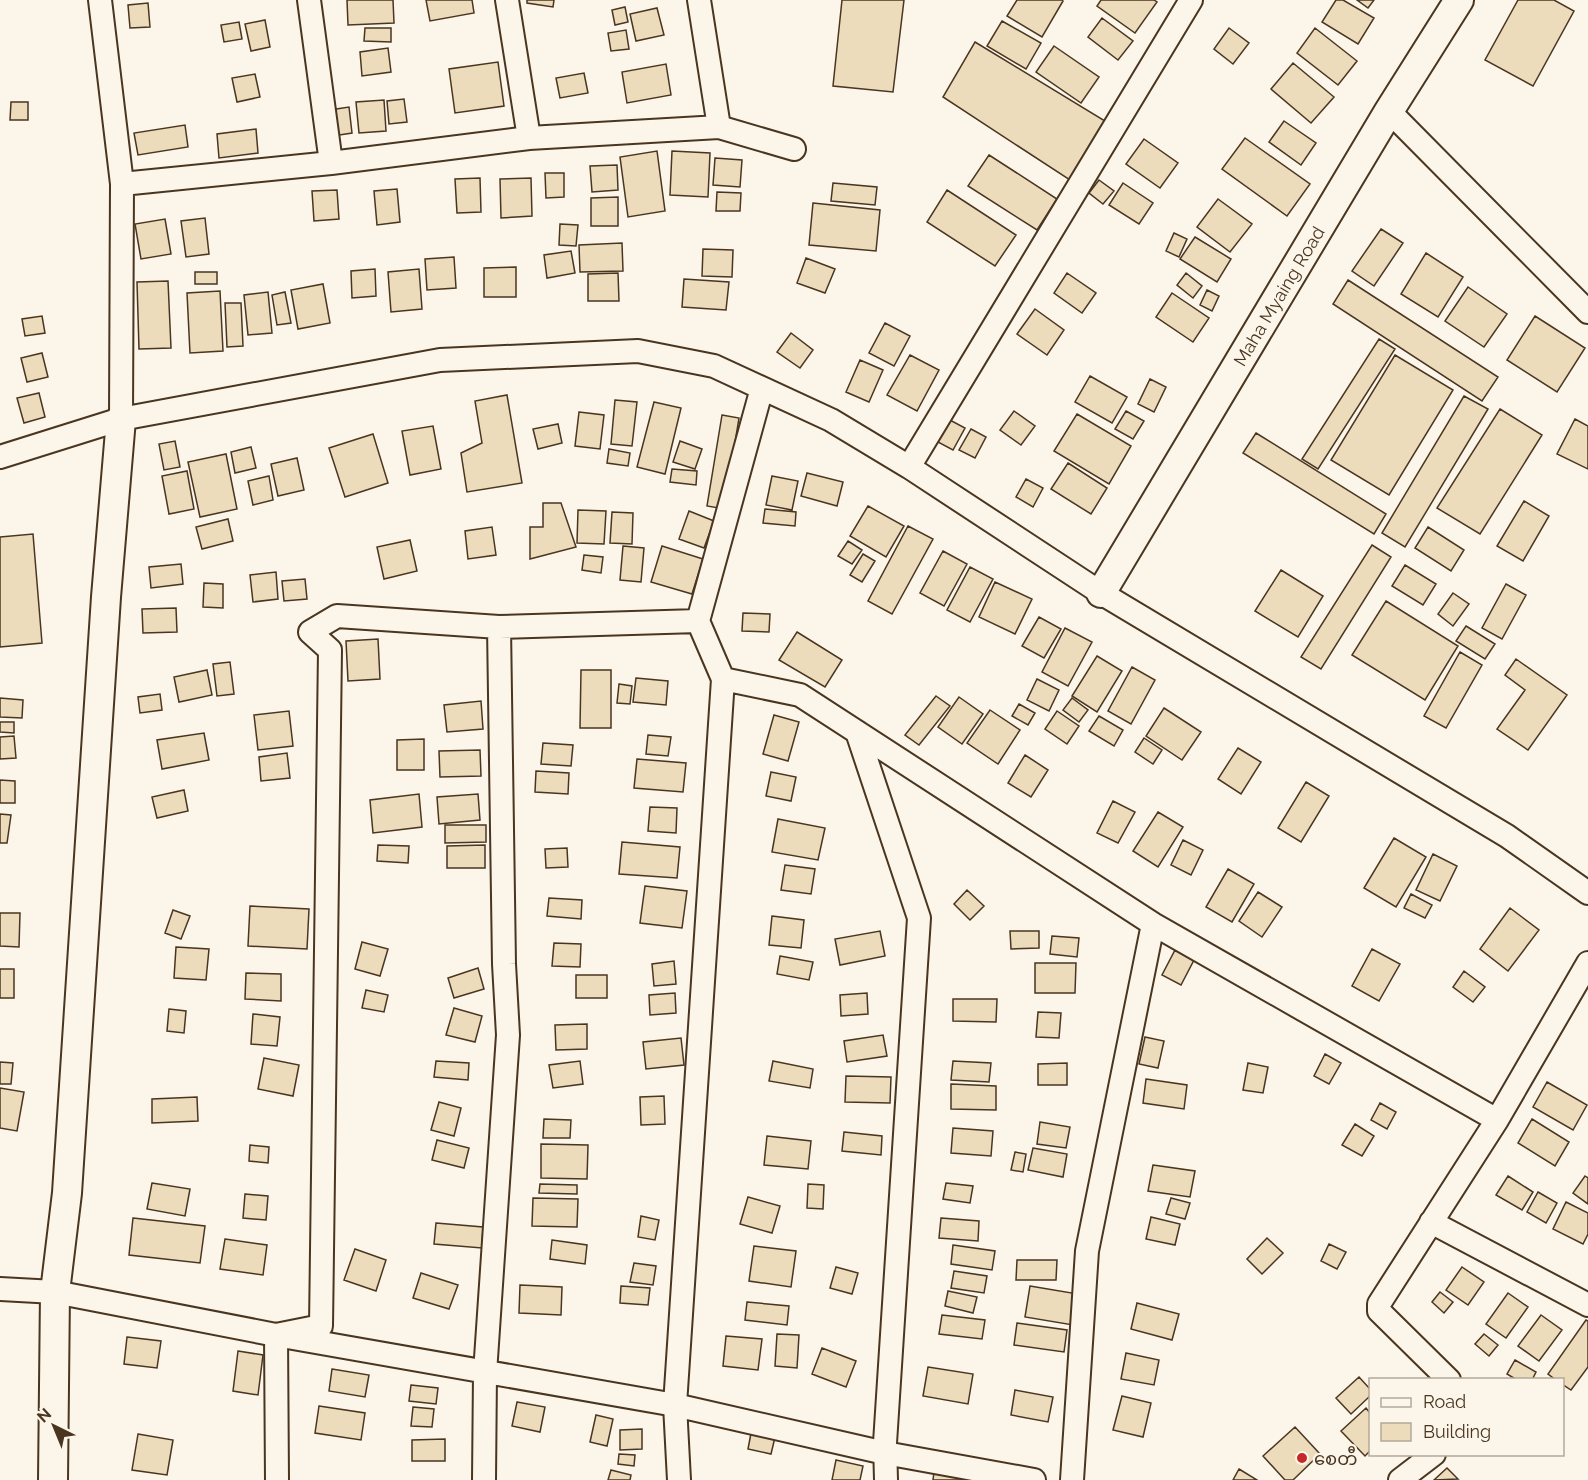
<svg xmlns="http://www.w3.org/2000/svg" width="1588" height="1480" font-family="Raleway,'Noto Sans Myanmar',sans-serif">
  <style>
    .building { fill: #ecdcbc; stroke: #4a3520; stroke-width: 1.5 }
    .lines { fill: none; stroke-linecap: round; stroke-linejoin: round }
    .minor-casing { stroke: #4a3520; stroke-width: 26 }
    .tertiary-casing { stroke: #4a3520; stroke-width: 32 }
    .minor { stroke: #fbf6e9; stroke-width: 22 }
    .tertiary { stroke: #fbf6e9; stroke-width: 28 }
    .poi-dot { fill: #c62828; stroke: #fbf6e9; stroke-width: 2 }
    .labels { text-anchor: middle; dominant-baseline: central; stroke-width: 4.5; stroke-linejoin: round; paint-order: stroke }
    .street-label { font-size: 18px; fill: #4a3520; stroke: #fbf6e9 }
    .poi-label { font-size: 18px; fill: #4a3520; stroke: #fbf6e9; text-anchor: start }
  </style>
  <rect width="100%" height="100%" fill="#fbf6e9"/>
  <path class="building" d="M347,0H393L394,23L348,25Z
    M426,0H472L474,13L430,21Z
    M527,0H554L553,7L527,3Z
    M842,0H904L893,92L833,86Z
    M1017,0H1062L1063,1L1042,37L1007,16Z
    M1101,0H1154L1157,2L1135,33L1097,6Z
    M1336,0H1343L1374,18L1358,44L1322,22Z
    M1357,0H1374L1368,8Z
    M1518,0H1554L1574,11L1533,86L1485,60Z
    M148,3L150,27L130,28L128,5Z
    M625,7L628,22L615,25L612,10Z
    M657,8L664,35L636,41L630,14Z
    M1102,18L1133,41L1118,60L1088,37Z
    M265,20L270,47L251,51L245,24Z
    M1002,21L1041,43L1026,69L987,46Z
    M239,22L242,39L224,42L221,25Z
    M365,28H391V42L364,41Z
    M1229,28L1249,43L1233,64L1214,49Z
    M1315,28L1357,61L1338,85L1297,53Z
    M626,30L629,49L611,51L608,33Z
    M975,42L1105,121L1073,182L943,97Z
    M1054,46L1099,77L1081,103L1036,72Z
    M388,48L391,72L362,76L360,52Z
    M498,62L504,106L455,113L449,69Z
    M1293,63L1334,97L1311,123L1271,89Z
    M666,64L671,95L627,103L622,72Z
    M584,73L588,93L560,98L556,78Z
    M255,74L260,97L237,102L232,78Z
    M404,99L407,122L389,124L387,101Z
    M384,100L386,131L359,133L356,102Z
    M11,102H28V120H10Z
    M349,107L352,133L333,136L330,110Z
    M1284,121L1316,143L1301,165L1269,142Z
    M185,125L188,147L138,155L134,133Z
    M256,129L258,153L219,158L217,134Z
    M1245,138L1310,184L1287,216L1222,169Z
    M1144,139L1178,163L1160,188L1126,164Z
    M657,151L665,211L628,217L620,157Z
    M672,151L710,153L708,197L670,195Z
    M989,155L1057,199L1037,230L968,186Z
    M715,158L742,160L740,187L713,185Z
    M617,165L618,190L592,192L590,166Z
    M545,173H564V197L546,198Z
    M480,178L481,212L457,213L455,179Z
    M531,178L532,216L501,218L500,179Z
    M1099,180L1114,191L1103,204L1089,193Z
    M833,183L877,187L875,205L831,201Z
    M1123,183L1153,203L1139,224L1109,205Z
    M397,189L400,222L377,225L374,191Z
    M337,190L339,219L314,221L312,191Z
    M947,190L1016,235L995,266L927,222Z
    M717,192L741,193L740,211H716Z
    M618,197V226H591V198Z
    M1218,199L1252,224L1230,252L1197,227Z
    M813,203L880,210L876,251L809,245Z
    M205,218L209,254L186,257L181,221Z
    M165,219L171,254L141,259L135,224Z
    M560,224L578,225L576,246L559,245Z
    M1381,229L1403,243L1374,286L1352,271Z
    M1174,233L1187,239L1179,257L1166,251Z
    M1195,237L1231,259L1217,282L1180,259Z
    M622,243L623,271L580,272L579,245Z
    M703,249L733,250L732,277L702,276Z
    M571,251L575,273L547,278L544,255Z
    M1426,253L1463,277L1438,317L1401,294Z
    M454,257L456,288L427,290L425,259Z
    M806,258L835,269L825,293L797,283Z
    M516,267V297H484V268Z
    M375,269L376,296L352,298L351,271Z
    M419,269L422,309L391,312L388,272Z
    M195,272H217V284H195Z
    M618,273L619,301H588V274Z
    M1067,273L1096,293L1082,313L1054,293Z
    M1186,273L1202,286L1193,298L1177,285Z
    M684,279L729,282L726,310L682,307Z
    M1348,280L1498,377L1482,401L1333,304Z
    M168,281L171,348L139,349L137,282Z
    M323,284L330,323L298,329L291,290Z
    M1468,287L1507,314L1484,347L1445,321Z
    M1207,290L1219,296L1212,311L1200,305Z
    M220,291L223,351L190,353L187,293Z
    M268,292L272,333L248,335L244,295Z
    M285,292L291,323L277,325L272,295Z
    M1172,293L1209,318L1193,342L1156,317Z
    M225,303H241L243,346L227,347Z
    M1035,309L1064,330L1047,355L1017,334Z
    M42,316L45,333L25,336L22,319Z
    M1535,316L1585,348L1557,392L1507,360Z
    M885,323L910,336L894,366L869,353Z
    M791,333L813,350L800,368L777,352Z
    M1379,339L1395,349L1318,469L1302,459Z
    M42,353L48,377L27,382L21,358Z
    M910,355L939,370L917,411L887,395Z
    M1395,355L1453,390L1389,495L1331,460Z
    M860,360L883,370L869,402L846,392Z
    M1090,376L1127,397L1112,423L1075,402Z
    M1150,379L1166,387L1154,412L1138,404Z
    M39,393L45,417L24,423L17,398Z
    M507,395L522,483L467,492L461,453L482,443L475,401Z
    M1464,396L1488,409L1405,547L1382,533Z
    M615,400L637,402L632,446L611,444Z
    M654,402L681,408L665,474L637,467Z
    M1500,409L1542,435L1480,534L1437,508Z
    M1014,411L1035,426L1021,445L1000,430Z
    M1126,411L1144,421L1133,439L1115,429Z
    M579,412L604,415L600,449L575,446Z
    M1077,414L1131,446L1109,484L1054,451Z
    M722,415L739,418L724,509L707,506Z
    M948,419L965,428L953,450L936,441Z
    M1575,419L1588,426V469L1557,454Z
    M558,424L562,443L538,449L533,429Z
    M433,426L441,469L410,475L402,431Z
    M971,429L986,437L975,458L959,450Z
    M1256,433L1386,514L1374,534L1243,453Z
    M373,434L388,483L345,497L329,448Z
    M175,441L180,467L164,470L159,444Z
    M680,441L702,449L695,469L673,462Z
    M251,447L256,468L235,473L231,452Z
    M609,449L630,453L628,466L607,463Z
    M226,454L237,509L200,517L188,462Z
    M297,458L304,490L278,496L271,464Z
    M1068,463L1107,488L1091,514L1051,489Z
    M672,469L697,471L696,485L670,482Z
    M187,471L194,509L169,514L162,476Z
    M807,473L843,482L837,506L801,496Z
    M269,476L273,500L253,505L248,481Z
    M772,476L798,481L792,510L766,505Z
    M1026,479L1043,488L1033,507L1016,497Z
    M1524,501L1549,516L1523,561L1497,546Z
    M543,503H561L576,547L530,559V527H543Z
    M868,506L904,526L886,557L850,536Z
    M765,509L796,512L795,526L763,523Z
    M578,510L606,511L604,544L577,543Z
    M689,511L714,521L704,548L679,539Z
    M612,512L633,513L632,544L610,543Z
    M228,519L233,541L202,549L196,527Z
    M908,526L933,539L892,614L868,601Z
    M492,527L496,555L468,559L465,531Z
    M1428,527L1464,550L1451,571L1415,548Z
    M33,534L42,643L0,647V537Z
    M410,540L417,571L384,579L377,547Z
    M848,541L862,550L852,564L838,556Z
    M1372,545L1391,557L1321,669L1301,657Z
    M623,546L644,548L641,582L620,580Z
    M662,546L703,559L692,594L651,582Z
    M943,551L967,564L944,606L920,593Z
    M863,554L875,561L862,582L850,575Z
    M584,555L603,557L601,573L582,570Z
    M181,564L183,584L151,588L149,567Z
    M1405,565L1436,584L1423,605L1392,586Z
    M970,567L993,579L970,622L947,610Z
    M1281,570L1323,596L1298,637L1255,611Z
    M276,572L278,599L253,602L250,575Z
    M305,579L307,599L284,601L282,581Z
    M995,582L1032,599L1015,634L979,617Z
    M204,583L223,584V608L203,607Z
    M1506,584L1526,595L1502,639L1482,628Z
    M1453,593L1469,604L1453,626L1438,614Z
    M1386,601L1458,646L1425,700L1352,655Z
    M176,608L177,632L143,633L142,609Z
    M743,613L770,614L769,632L742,631Z
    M1039,617L1061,629L1044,658L1022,646Z
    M1466,626L1495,644L1485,659L1456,641Z
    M1065,628L1092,642L1068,686L1042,672Z
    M797,632L842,660L825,687L779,660Z
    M378,639L380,679L348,681L346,641Z
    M1460,652L1482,665L1446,728L1424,716Z
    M1097,656L1122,671L1097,712L1072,696Z
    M1516,659L1567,695L1528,750L1497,729L1525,690L1505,675Z
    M230,662L234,694L217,696L213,664Z
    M1132,667L1155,680L1131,724L1108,711Z
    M207,670L212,695L179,702L174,677Z
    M581,670H611V728H580Z
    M636,678L668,681L666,705L633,702Z
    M1037,679L1059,690L1049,711L1027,700Z
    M619,684L632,686L630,704L617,703Z
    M160,694L162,710L140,713L138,697Z
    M936,696L950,706L919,745L905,735Z
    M959,697L983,714L962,744L938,727Z
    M0,698L23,700L22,718L0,717Z
    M1072,698L1088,710L1079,722L1063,710Z
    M481,701L483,729L447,732L444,705Z
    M1019,704L1035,713L1028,725L1012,716Z
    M1164,708L1201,732L1182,760L1146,736Z
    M990,710L1020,730L998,764L967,743Z
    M289,711L293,746L258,750L254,715Z
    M1057,711L1079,726L1067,744L1045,729Z
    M774,715L799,722L788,761L763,754Z
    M1099,716L1123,730L1114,746L1089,731Z
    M0,722H14V733L0,732Z
    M204,733L209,760L162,769L157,740Z
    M648,735L671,737L668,756L646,754Z
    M14,736L16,758L0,759V737Z
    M1144,738L1162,750L1153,764L1135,752Z
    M424,739V770H397V740Z
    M543,743L573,745L571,766L541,764Z
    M1238,748L1261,762L1241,794L1218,779Z
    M480,750L481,776L440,777L439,751Z
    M287,753L290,778L261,781L259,757Z
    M1025,755L1048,770L1031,797L1008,783Z
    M637,759L686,763L683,792L634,788Z
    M536,771L569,773L568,794L535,792Z
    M771,772L796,777L791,801L766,796Z
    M0,780L15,781V803H0Z
    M1306,782L1329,796L1301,842L1278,828Z
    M184,790L188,811L157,818L152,797Z
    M419,794L422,827L373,833L370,800Z
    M478,794L480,820L439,824L437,797Z
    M1113,801L1135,812L1118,843L1097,833Z
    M650,807L677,808L676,833L648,831Z
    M1158,812L1183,827L1158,867L1133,851Z
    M0,814L11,815L7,843H0Z
    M778,819L825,828L818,860L772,852Z
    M445,825H486V842L445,843Z
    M1394,838L1426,857L1396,907L1364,888Z
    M1183,840L1203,850L1191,875L1171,865Z
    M622,842L680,847L677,878L619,874Z
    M378,845L409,846L408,863L377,861Z
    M485,845V868H447V846Z
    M567,848L568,867L546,868L545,849Z
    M1433,854L1457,866L1440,901L1416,890Z
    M785,865L815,869L811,894L781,890Z
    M1228,869L1254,884L1232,922L1206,907Z
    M645,886L687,891L682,928L640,923Z
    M967,890L984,906L970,920L954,904Z
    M1258,892L1282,907L1262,937L1239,921Z
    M1411,894L1432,905L1425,918L1404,908Z
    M549,898L582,900L581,919L547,916Z
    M250,906L309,909L307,949L248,946Z
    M1510,908L1539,930L1508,971L1480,949Z
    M173,910L190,916L181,939L165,933Z
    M0,913H20L19,947L0,946Z
    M772,916L804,920L801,948L769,945Z
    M880,931L885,956L840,965L835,939Z
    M1010,931H1039V948L1011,949Z
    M1052,936L1079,938L1077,957L1050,954Z
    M362,942L388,949L380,976L355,969Z
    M554,943L581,944L580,967L552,966Z
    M176,947L209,949L206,980L174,978Z
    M1372,949L1400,964L1379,1001L1352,986Z
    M1175,950L1194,960L1181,985L1162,975Z
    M780,956L813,962L809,980L777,974Z
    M674,961L676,984L654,986L652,964Z
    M1035,963H1076L1075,993H1035Z
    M478,968L484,989L454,998L448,978Z
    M0,969H14V998H0Z
    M1464,971L1485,987L1473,1002L1453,987Z
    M246,973L281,974V1001L245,999Z
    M576,975H607V998H576Z
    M366,990L388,995L384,1012L362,1008Z
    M675,993L676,1013L650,1015L649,995Z
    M867,993L868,1014L841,1016L840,995Z
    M953,999H997L996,1022L953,1021Z
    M454,1008L482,1016L475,1042L446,1035Z
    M169,1009L186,1011L184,1033L167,1031Z
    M1038,1012L1061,1013L1059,1038L1036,1037Z
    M253,1014L280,1017L277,1046L251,1044Z
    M587,1024V1049L556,1050L555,1025Z
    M883,1035L887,1056L847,1062L844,1041Z
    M1145,1037L1164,1041L1158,1068L1139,1064Z
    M681,1038L684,1065L646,1069L643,1042Z
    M1325,1054L1341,1063L1329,1084L1314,1076Z
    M264,1058L299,1065L293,1096L258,1089Z
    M436,1061L469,1063L468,1080L434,1077Z
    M580,1061L583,1084L553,1088L549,1065Z
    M773,1061L813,1069L810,1088L769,1081Z
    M953,1061L991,1063L989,1082L951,1080Z
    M0,1062L13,1063L11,1084H0Z
    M1067,1063V1085H1038V1064Z
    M1248,1063L1268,1067L1263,1093L1243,1090Z
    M846,1076L891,1077L890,1103L845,1102Z
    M1146,1079L1187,1085L1184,1109L1143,1103Z
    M1547,1082L1587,1105L1573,1130L1533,1107Z
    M951,1084L996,1086V1110L951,1109Z
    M0,1088L24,1092L17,1131L0,1128Z
    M664,1096L665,1124L641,1125L640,1097Z
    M197,1097L198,1121L152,1123V1099Z
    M439,1102L461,1108L454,1136L431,1130Z
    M1380,1103L1396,1112L1387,1129L1371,1120Z
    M544,1119L571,1120L570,1138H543Z
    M1532,1119L1569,1142L1555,1166L1518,1143Z
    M1040,1122L1070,1127L1066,1148L1037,1144Z
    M1355,1124L1374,1136L1362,1156L1342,1145Z
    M953,1128L993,1131L991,1156L951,1153Z
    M844,1132L882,1136L881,1155L842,1151Z
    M767,1136L811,1141L808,1169L764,1165Z
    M437,1140L469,1148L464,1168L432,1160Z
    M541,1144L588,1145L587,1179L541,1178Z
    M250,1145L269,1147L268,1163L249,1161Z
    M1033,1148L1067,1154L1063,1177L1028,1170Z
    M1015,1152L1026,1154L1023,1172L1011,1170Z
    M1153,1165L1195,1171L1190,1197L1148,1191Z
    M1508,1176L1533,1192L1522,1210L1496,1195Z
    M1585,1176L1588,1178V1204L1573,1193Z
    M152,1183L190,1189L185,1216L147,1209Z
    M946,1183L973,1186L970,1203L943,1199Z
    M540,1184L577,1185V1194L539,1193Z
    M808,1184L824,1185L823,1209L807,1208Z
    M1538,1192L1557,1203L1546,1223L1527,1212Z
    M245,1194L268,1196L266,1220L243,1218Z
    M748,1197L780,1206L772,1233L740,1224Z
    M533,1198L578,1199L577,1227L532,1226Z
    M1171,1198L1190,1203L1185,1219L1166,1214Z
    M1566,1202L1588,1213V1234L1583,1244L1553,1229Z
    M641,1216L659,1220L655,1240L638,1237Z
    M1151,1217L1180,1224L1175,1245L1146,1239Z
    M133,1218L205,1226L200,1263L129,1255Z
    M941,1218L979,1221L978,1241L939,1238Z
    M436,1223L483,1227L482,1248L434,1244Z
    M1267,1238L1283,1253L1262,1274L1247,1259Z
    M225,1239L267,1245L263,1275L220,1269Z
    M552,1240L587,1245L585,1264L550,1259Z
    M1329,1244L1346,1252L1337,1269L1321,1261Z
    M953,1245L995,1251L992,1270L951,1264Z
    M754,1246L796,1251L791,1287L749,1281Z
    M355,1249L386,1260L376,1291L344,1280Z
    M1017,1260H1057L1056,1280H1016Z
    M634,1263L656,1266L653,1285L630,1282Z
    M836,1267L858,1273L852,1294L830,1288Z
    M1462,1267L1484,1282L1468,1305L1446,1290Z
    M954,1271L987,1276L984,1293L951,1288Z
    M421,1273L458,1285L449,1309L413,1298Z
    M520,1285L562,1287L561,1315L519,1313Z
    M621,1286L650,1288L648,1305L620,1303Z
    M1030,1286L1078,1294L1073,1325L1025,1317Z
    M948,1291L977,1297L973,1313L945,1306Z
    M1440,1292L1453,1302L1444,1313L1432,1302Z
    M1508,1293L1528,1307L1506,1338L1486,1324Z
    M747,1302L789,1306L787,1325L745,1320Z
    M1137,1303L1179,1314L1172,1340L1131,1329Z
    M942,1315L985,1320L982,1339L939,1334Z
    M1541,1315L1562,1330L1539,1361L1518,1346Z
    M1586,1320L1588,1321V1367L1571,1390L1562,1384V1380H1556L1548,1374Z
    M1017,1323L1067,1330L1064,1352L1014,1345Z
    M777,1334L799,1335L797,1368L775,1366Z
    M1484,1334L1498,1345L1489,1356L1475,1344Z
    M726,1336L762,1339L758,1370L723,1366Z
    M127,1337L161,1341L157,1368L124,1364Z
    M822,1348L856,1361L846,1387L812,1374Z
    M238,1351L263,1355L258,1395L233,1391Z
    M1126,1353L1159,1360L1154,1385L1121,1379Z
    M1515,1360L1536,1372L1532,1380H1517L1507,1374Z
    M928,1367L973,1374L968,1404L923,1396Z
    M332,1369L369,1375L365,1397L329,1391Z
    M1359,1377L1370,1389V1396L1351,1414L1336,1398Z
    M411,1385L438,1388L436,1404L409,1401Z
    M1015,1390L1053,1397L1048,1422L1011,1415Z
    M1122,1396L1151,1403L1143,1437L1113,1430Z
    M517,1402L545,1407L540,1432L512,1426Z
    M319,1406L365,1413L361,1440L315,1433Z
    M413,1407L434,1409L432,1427L411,1426Z
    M1366,1408L1370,1413V1451L1365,1456L1341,1431Z
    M596,1415L613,1419L607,1446L590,1442Z
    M1295,1427L1320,1454L1293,1480H1285L1263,1456Z
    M752,1428L776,1433L771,1454L748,1449Z
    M642,1429V1449L620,1450V1430Z
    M138,1434L173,1440L167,1475L132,1470Z
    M445,1439V1461H412V1440Z
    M619,1454L635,1455L634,1466L618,1464Z
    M836,1460L863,1466L860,1480H832Z
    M1447,1468L1458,1479L1434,1480Z
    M1239,1469L1257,1480H1233Z
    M611,1470L631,1475L630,1480H608Z
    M934,1472L961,1474V1480H933Z"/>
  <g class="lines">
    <defs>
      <path id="minor" d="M100,0L122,184
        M309,0L331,163
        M507,0L529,138
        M1389,111L1588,312
        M719,127L794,149
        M121,419L122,184L331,163L529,138L719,127L699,0
        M0,457L121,419L440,360L638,351L714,366L831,420L909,467L1101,593L1507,836L1588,893
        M909,467L1191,0
        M723,679L800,695L1153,924L1497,1120
        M857,732L919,918L885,1443L886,1480
        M1431,1222L1588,1305
        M0,1289L55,1292L276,1335L675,1405L885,1453L1034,1480
        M1449,1380L1379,1311V1304L1497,1120L1588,963
        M277,1480L276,1335L321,1326L330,650L310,632L337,616L499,627L698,621
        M484,1480L485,1373L508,1035L504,964L499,627
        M679,1480L675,1405L723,679L698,621L762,388
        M1072,1480L1087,1251L1153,924
        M1400,1480L1434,1454"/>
      <g id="tertiary">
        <path id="s1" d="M1101,593L1389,111L1459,0"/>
        <path d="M53,1480L55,1292L67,1193L106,597L121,419"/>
      </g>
    </defs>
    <use href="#minor" class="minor-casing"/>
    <use href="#tertiary" class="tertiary-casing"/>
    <use href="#minor" class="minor"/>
    <use href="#tertiary" class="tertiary"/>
  </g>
  <circle class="poi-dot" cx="1302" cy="1458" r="6"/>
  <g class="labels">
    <g class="street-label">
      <text stroke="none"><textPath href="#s1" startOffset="346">Maha Myaing Road</textPath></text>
    </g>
    <g class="poi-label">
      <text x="1314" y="1458">စေတီ</text>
    </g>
  </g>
  <rect x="1369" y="1378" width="195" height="78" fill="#fbf6e9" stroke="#b4a999" stroke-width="1.5"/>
  <rect x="1381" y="1398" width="30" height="9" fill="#fbf6e9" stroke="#b4a999" stroke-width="1.5"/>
  <text x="1423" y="1408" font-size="18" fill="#4a3520">Road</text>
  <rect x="1381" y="1423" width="30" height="18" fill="#ecdcbc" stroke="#b4a999" stroke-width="1.5"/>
  <text x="1423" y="1438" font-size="18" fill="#4a3520">Building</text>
  <g transform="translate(54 1426) rotate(317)" stroke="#fbf6e9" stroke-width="4.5" paint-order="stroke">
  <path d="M0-4.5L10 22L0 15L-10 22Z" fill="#4a3520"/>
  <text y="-9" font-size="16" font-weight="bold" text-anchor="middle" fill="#4a3520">N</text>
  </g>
</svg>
